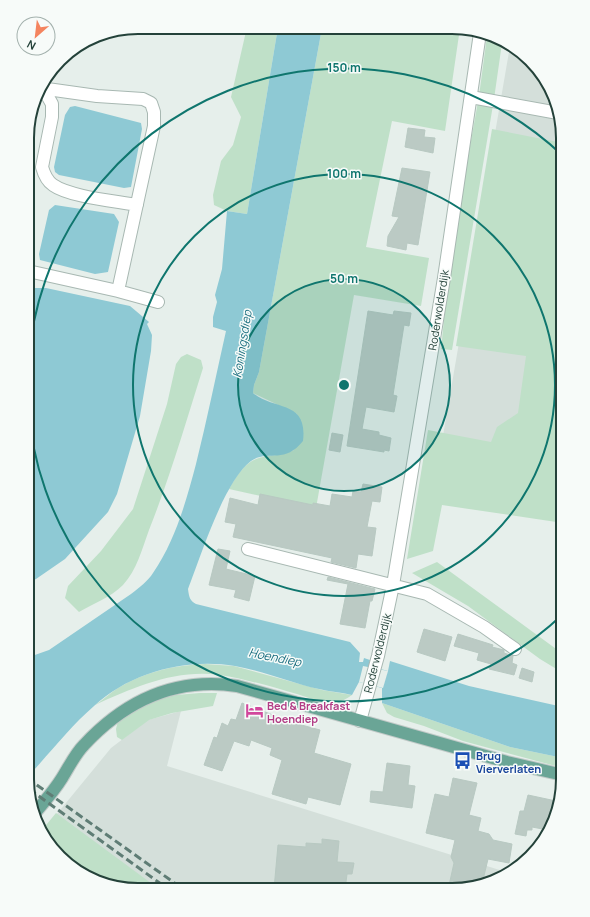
<svg xmlns="http://www.w3.org/2000/svg" width="590" height="917" font-family="Manrope,sans-serif">
  <style>
    .built { fill: #d4dfda }
    .green { fill: #bfe0c8 }
    .water { fill: #8ec9d4 }
    .pier { fill: #e6efeb }
    .building { fill: #bbcac4; stroke: #b8c9c2 }
    .lines { fill: none; stroke-linecap: round; stroke-linejoin: round }
    .minor-casing { stroke: #a8b8b2; stroke-width: 14 }
    .major-casing { stroke: #c2cac8; stroke-width: 14 }
    .minor { stroke: #fff; stroke-width: 12 }
    .major { stroke: #6aa596; stroke-width: 12 }
    .rail { stroke: #5f7d75; stroke-width: 3; stroke-dasharray: 8 4; stroke-linecap: butt }
    .ring { fill: none; stroke: #0f766e; stroke-width: 2 }
    .labels { text-anchor: middle; dominant-baseline: central; stroke-width: 3; stroke-linejoin: round; paint-order: stroke }
    .street-label { font-size: 11px; fill: #24423a; stroke: #f7fbf9 }
    .hotel-label { font-size: 11px; font-weight: bold; fill: #b23c85; stroke: #f7fbf9; text-anchor: start }
    .transit-label { font-size: 11px; font-weight: bold; fill: #164399; stroke: #f7fbf9; text-anchor: start }
    .water-label { font-size: 12px; font-style: italic; fill: #1c6f80; stroke: #f7fbf9 }
    .rim { fill: none; stroke: #24423a; stroke-width: 2 }
    .centre { fill: #0f766e; stroke: #f7fbf9; stroke-width: 2 }
    .ring-label { font-size: 12px; text-anchor: middle; font-weight: bold; fill: #0f766e; stroke: #f7fbf9; stroke-width: 3; stroke-linejoin: round; paint-order: stroke }
  </style>
  <rect width="100%" height="100%" fill="#e6efeb"/>
  <path class="built" d="M510,46L519,50L554,96L563,138V505L434,488Z
    M181,711L167,766L506,872L494,881L452,890L124,889L71,867L43,831L111,748L148,720Z"/>
  <path class="green" d="M247,27H278L247,214L227,211L214,205L213,195L221,161L233,145L241,117L231,97Z
    M322,28H460L445,131L392,121L366,247L429,258L421,306L354,295L316,508L229,489C237,475 246,460 263,457C274,455 283,455 294,450L297,414L253,393L254,385L259,372Z
    M487,36L502,43L494,99L452,350L441,349L451,252L479,96Z
    M492,129L563,143V523L442,505L433,551L407,559L428,430L491,442L497,427L518,413L526,356L456,346Z
    M187,354L201,360L203,368C186,422 170,477 149,530C142,549 137,570 123,585C111,597 93,604 79,612L65,598L68,586L101,551L133,509L167,404L176,364L181,357Z
    M437,562L563,654V673L540,659L468,606L412,573Z
    M205,664L234,666L322,690L352,695C347,699 340,702 333,703C321,703 309,698 297,694C272,687 246,679 220,675C175,669 135,687 95,705C103,700 110,693 118,688C144,672 174,665 205,664Z
    M200,693H217L213,706L172,713L149,720L122,740L117,737L116,729L118,721L149,701L176,695Z
    M382,703L510,747L563,758V768L463,741L424,726L394,717L387,713Z
    M56,813L159,889H124L71,867L42,830Z"/>
  <path class="water" d="M278,27L322,28L259,372L254,385L253,393C275,411 308,400 303,441C284,465 268,449 251,461C224,481 201,556 188,589C189,597 190,601 196,604L350,642L360,653L359,662H363L364,658L370,660L369,666L388,671L390,661L469,686L563,707V758L510,747L382,703V688L359,682L352,695C341,692 330,692 319,689C291,683 264,671 235,666C186,658 131,672 94,706C72,725 53,749 34,770L31,769L27,774V745L30,734L27,732V654L32,656L49,650L131,594C139,588 148,581 153,573C175,541 186,502 196,464C207,420 216,375 226,331L213,327V317L217,302L215,295L222,269L227,211L247,214Z
    M75,106L141,123L142,129L131,187L124,188L59,175L55,172L54,167L65,115L70,107Z
    M55,205L114,214L119,222L108,272L95,274L40,260L39,254L49,210Z
    M31,288H46L130,306L149,322L147,324L152,335L151,351L140,416L117,494L108,512L65,559L36,579L27,583L28,290Z"/>
  <path class="pier" d="M363,666L388,671L383,688L359,682Z"/>
  <path class="building" d="M408,128L425,130L424,137L435,138L433,153L405,147Z
    M402,168L430,172L418,245L407,243L406,250L387,246L388,236L399,217L392,216Z
    M368,311L393,315L394,311L411,313L409,326L404,325L393,395L397,396L394,412L366,407L362,429L379,432V435L391,438L389,451L384,450V452L347,446Z
    M332,433L343,435L340,452L329,450Z
    M363,484L382,487L380,502L372,501L367,527L376,528L372,556L358,554L356,568L331,562L332,558L233,537L236,524L225,522L230,498L258,505L260,494L313,505V503L330,506L332,494L352,497L353,491L361,492Z
    M218,549L230,551L226,569L255,576L249,601L234,597L236,590L209,585Z
    M328,577L375,589L372,601H370L365,628L340,624L348,584L327,580Z
    M424,629L452,637L445,661L417,652Z
    M458,634L493,645L492,647L504,650V653L513,656L512,663L517,665L514,675L489,669L491,664L477,660L479,653L454,646Z
    M522,668L534,672L532,682L519,678Z
    M242,703L283,719V720L320,730L314,753L351,764L340,805L308,797L306,804L272,794L282,760L270,755L272,748L251,740L249,746L234,741L222,771L204,765L214,737L217,738L222,723L228,726L231,719L236,720Z
    M387,763L410,766L408,785L415,786L412,808L370,802L371,791L383,792Z
    M453,778L477,783L469,815L481,818L478,831L489,834L493,840L512,844L509,863L488,859L482,884L448,890L454,863L451,857L455,840L426,833L435,794L449,797Z
    M528,795L556,801L548,830L532,827V830H527L526,836L515,834L520,811H524Z
    M322,839L339,841L337,862L354,863L352,874H347L345,890L274,889L278,845L306,847V843L322,844Z"/>
  <g class="lines">
    <defs>
      <path id="minor" d="M40,88L97,96L143,99L151,103L154,112V126L118,291
        M43,88L52,104V117L42,167C44,174 47,181 53,185C70,197 116,201 137,205
        M471,97L558,113
        M28,271L118,291L158,302
        M248,549L427,594L484,627L515,649
        M360,721L378,656L393,585L444,278L480,33"/>
      <path id="major" d="M34,814C44,802 54,791 62,778C69,767 75,754 84,745C126,700 176,677 237,686L507,762L563,775"/>
    </defs>
    <use href="#minor" class="minor-casing"/>
    <use href="#major" class="major-casing"/>
    <use href="#minor" class="minor"/>
    <use href="#major" class="major"/>
    <path class="rail" d="M27,778L183,889
      M29,789L168,889"/>
  </g>
  <circle cx="344" cy="385" r="106" fill="#0f766e" fill-opacity=".12"/>
  <g class="ring">
    <circle cx="344" cy="385" r="106"/>
    <circle cx="344" cy="385" r="211"/>
    <path d="M562 615A317 317 0 0 1 28 404M28 366A317 317 0 0 1 562 155"/>
  </g>
  <defs>
    <symbol id="hotel-bare" viewBox="-9 -9 18 18"><path d="M-6-4.5h1.5V1H6V5H4.5V3h-9V5H-6ZM-4 0a1.8 1.8 0 1 1 3.6 0ZM.5 0V-2.5h3Q6-2.5 6 0Z" fill="#d1479c" stroke="#f7fbf9" stroke-width="2.5" paint-order="stroke"/></symbol>
    <symbol id="bus-bare" viewBox="-9 -9 18 18"><path d="M-5-6H5V4H4V6H2V4H-2V6H-4V4H-5ZM-3.5-4V0h7V-4ZM-3.5 1.2v1.5H-2V1.2ZM2 1.2v1.5H3.5V1.2Z" fill="#1a4fb4" stroke="#f7fbf9" stroke-width="2.5" paint-order="stroke"/></symbol>
  </defs>
  <g fill-rule="evenodd">
    <use href="#hotel-bare" x="242" y="698" width="25" height="25"/>
    <use href="#bus-bare" x="450" y="748" width="25" height="25"/>
  </g>
  <g class="labels">
    <g class="street-label">
      <text transform="translate(438 310) rotate(-81)">Roderwolderdijk</text>
      <text transform="translate(377 653) rotate(-76)">Roderwolderdijk</text>
    </g>
    <g class="hotel-label">
      <text x="267" y="705">Bed &amp; Breakfast<tspan x="267" dy="13">Hoendiep</tspan></text>
    </g>
    <g class="transit-label">
      <text x="476" y="755">Brug<tspan x="476" dy="13">Vierverlaten</tspan></text>
    </g>
    <g class="water-label">
      <text transform="translate(242 344) rotate(-81)">Koningsdiep</text>
      <text transform="translate(275 657) rotate(11)">Hoendiep</text>
    </g>
  </g>
  <path d="M0 0H590V917H0ZM138 34H452A104 104 0 0 1 556 138V779A104 104 0 0 1 452 883H138A104 104 0 0 1 34 779V138A104 104 0 0 1 138 34Z" fill="#f7fbf9" fill-rule="evenodd"/>
  <path class="rim" d="M138 34H452A104 104 0 0 1 556 138V779A104 104 0 0 1 452 883H138A104 104 0 0 1 34 779V138A104 104 0 0 1 138 34Z"/>
  <circle cx="344" cy="385" r="6" class="centre"/>
  <g class="ring-label">
    <text x="344" y="72">150 m</text>
    <text x="344" y="178">100 m</text>
    <text x="344" y="283">50 m</text>
  </g>
  <g transform="translate(36 36) rotate(208)"><circle r="19" fill="#f7fbf9" stroke="#a3b1ad"/>
  <path d="M0-3L7 15L0 10L-7 15Z" fill="#f4845f"/>
  <text y="-6" font-size="11" font-weight="bold" text-anchor="middle" fill="#24423a">N</text>
  </g>
</svg>
